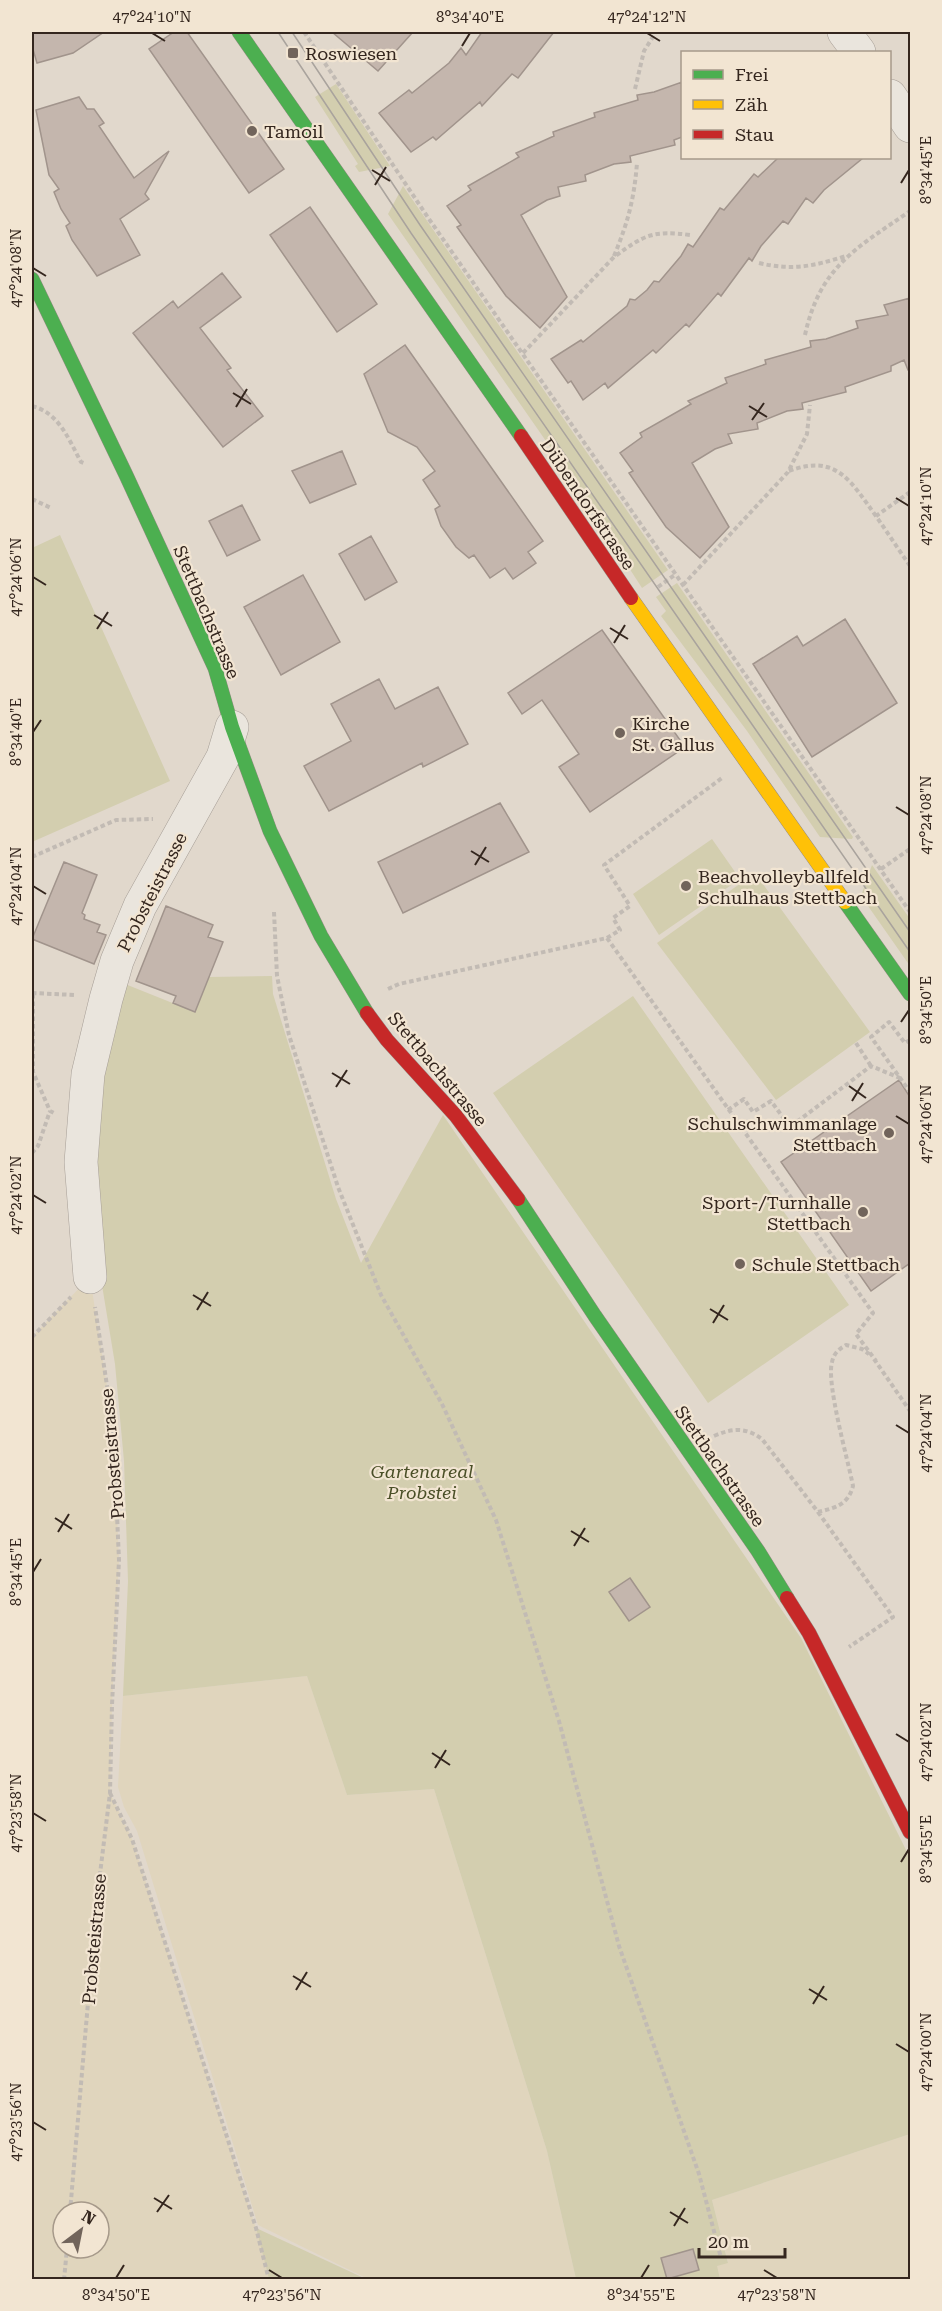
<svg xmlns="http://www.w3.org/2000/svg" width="942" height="2311" font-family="'Roboto Serif',serif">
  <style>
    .farmland { fill: #e0d5bd; fill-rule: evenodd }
    .green { fill: #d3ceaf }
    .building { fill: #c4b6ad; stroke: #a1948c; stroke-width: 1.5 }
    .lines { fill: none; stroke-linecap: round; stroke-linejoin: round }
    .street-casing { stroke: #a69e96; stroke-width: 34 }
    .fast-casing { stroke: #968d85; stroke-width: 15 }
    .slow-casing { stroke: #968d85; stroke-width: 15 }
    .jam-casing { stroke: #968d85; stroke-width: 15 }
    .path { stroke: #c2bbb4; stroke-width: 4; stroke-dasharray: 4.5 3; stroke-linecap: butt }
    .street { stroke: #eae5dd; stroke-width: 33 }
    .fast { stroke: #4caf50; stroke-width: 14 }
    .slow { stroke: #ffc107; stroke-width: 14 }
    .jam { stroke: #c62828; stroke-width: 14 }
    .tram { stroke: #a9a39d; stroke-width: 1.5 }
    .ticks { fill: none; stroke: #34261e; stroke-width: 2 }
    .poi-dot { fill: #71645b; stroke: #f2e5d2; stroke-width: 2 }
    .labels { text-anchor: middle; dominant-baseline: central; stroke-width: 4.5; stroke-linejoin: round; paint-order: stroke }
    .poi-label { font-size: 18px; fill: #34261e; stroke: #f2e5d2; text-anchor: start }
    .street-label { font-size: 18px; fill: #34261e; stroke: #f2e5d2 }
    .park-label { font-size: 18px; font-style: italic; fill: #4a4f27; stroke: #f2e5d2 }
    .neatline { fill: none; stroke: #34261e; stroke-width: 2 }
    .ticks-label { font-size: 15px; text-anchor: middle; fill: #34261e }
  </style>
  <rect width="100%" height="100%" fill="#e1d8cc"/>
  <path class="farmland" d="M90,1277L113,1425L119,1560L112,1705L110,1793L132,1839L257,2232L269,2279L32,2280V1337ZM63,2212H99V2248H63Z
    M307,1676L347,1795L434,1789L547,2151L576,2279H368L258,2225L137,1831L124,1807L118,1787L123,1696Z
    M910,2134V2279H720L716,2266L728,2262L712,2200Z"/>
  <path class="green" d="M336,84L390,166L359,172L355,166L358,164L315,97Z
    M403,186L668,570L642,588L564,467L388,214Z
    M60,535L170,781L32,842V548Z
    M677,583L853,837L852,839L820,837L747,731L661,616L666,611L656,597Z
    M712,839L740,879L659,935L633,894Z
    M872,865L910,919V966L861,896Z
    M755,873L870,1032L776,1100L657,943Z
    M272,976L273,994L336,1199L361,1263L443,1115L801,1638L910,1858V2134L712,2200L728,2263L717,2266L720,2279H576L547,2151L434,1789L347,1795L307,1676L123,1696L128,1581L124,1461L115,1364L100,1273L95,1203L98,1105L125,984L195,1012L209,977Z
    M633,996L849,1305L708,1403L493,1093Z
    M256,2228L366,2279H269Z"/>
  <path class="building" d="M32,32H104L73,53L37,63L32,46Z
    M174,32H187L284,169L249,193L149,49Z
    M332,32H413L378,71Z
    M482,32H554L518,78L512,74L482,106L480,102L436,140L433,137L411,152L379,113L409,90L412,93L449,63L461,48L466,55Z
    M682,82V137L674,140L675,145L630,156L631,162L614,164L585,175L586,181L558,187L560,196L547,200L521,215L567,297L540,328L506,296L457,227L461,225L447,206L471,190L468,186L519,157L516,153L554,136L553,132L595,117L594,113L638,100L637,95L654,92Z
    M79,97L87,109H94L104,123L99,126L134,178L169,151L145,194L149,199L120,219L140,255L97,276L72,240L66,226L70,223L61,209L54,192L59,189L49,175L36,110Z
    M778,158H863L824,190L813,203L806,198L788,224L783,221L761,246L752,261L749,258L721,296L718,293L689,327L686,324L656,353L653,350L608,388L605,383L583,400L571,381L568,383L551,359L581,340L583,342L627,306L630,299L635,300L647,290L654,281L659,282L681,256L688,244L693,247L720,208L724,210L754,174L758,177Z
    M310,207L377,304L337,332L270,235Z
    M222,273L241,297L200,328L231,368L227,370L263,416L223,447L133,333L173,301L178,308Z
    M910,298V370H908L904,360L891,366V371L845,387L846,392L802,403L803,409L787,411L757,423L758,429L728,434L732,443L715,449L692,463L729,527L700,558L666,527L629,473L633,471L620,453L642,437L640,433L691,404L688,401L727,383L725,378L766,364L765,360L811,347L810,341L826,339L858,328L856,321L888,315L884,305Z
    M405,345L543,541L528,552L536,563L513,579L505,568L490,578L474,555L469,558L456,547L441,526L435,509L440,506L423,480L435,471L417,447L388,432L364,374Z
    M342,451L356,484L310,503L292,471Z
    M242,505L260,540L227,556L209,521Z
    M371,536L397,582L365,600L339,554Z
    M303,575L340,642L281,675L244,607Z
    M845,619L897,703L812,757L753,664L797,636L803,646Z
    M602,630L685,747L590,812L559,767L579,754L542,700L522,714L508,693Z
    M379,679L395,709L438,687L468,744L423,767L422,763L329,811L304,766L351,741L331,704Z
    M500,803L529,852L403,913L378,862Z
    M64,862L97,875L82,913L85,915L84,919L100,925L97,932L106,935L94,964L32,939Z
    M166,906L213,925L208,937L223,942L195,1012L173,1003L176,996L136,981Z
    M899,1080L910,1097V1263L871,1291L781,1162Z
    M630,1578L650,1607L629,1621L609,1592Z
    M693,2249L699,2270L667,2279L661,2258Z"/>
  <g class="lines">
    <defs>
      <path id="street" d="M844,32L859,52
        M890,96L910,126
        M90,1277L81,1162L88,1074L106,999L117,961L140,906L223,757L232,727"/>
      <path id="fast" d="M239,32L521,436
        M32,279L126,475L215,668L232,727L270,831L321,936L367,1013
        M845,902L910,994
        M518,1199L595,1316L758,1551L787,1598"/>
      <path id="slow" d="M631,598L845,902"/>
      <path id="jam" d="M521,436L631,598
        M367,1013L387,1040L456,1116L518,1199
        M787,1598L809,1633L910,1832"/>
    </defs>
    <use href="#street" class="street-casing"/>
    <use href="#fast" class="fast-casing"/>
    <use href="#slow" class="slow-casing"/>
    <use href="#jam" class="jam-casing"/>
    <path class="path" d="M304,32L429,219L910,912
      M635,89L644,51L656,32
      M614,256C628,222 634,200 637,163
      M759,263C793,271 814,266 846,256
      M805,335C820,266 857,248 910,211
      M523,353L614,257C644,235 653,230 690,235
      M32,406C59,413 68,438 81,462L86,464
      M789,471C837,453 851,482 876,516
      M910,492L876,516L910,566
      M32,499L51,508
      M683,585L788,472L807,434L810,405
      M658,587L676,574
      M32,857L116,820L153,819
      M881,869L910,849
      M274,912L277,976L289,1035L338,1187L381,1295L442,1404L496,1520L559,1721L619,1946L699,2174L721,2258
      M607,938L873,1313L856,1334L876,1361
      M388,989L399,984L607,938L620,930L613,918L630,906L604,865L722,778
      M32,993L75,995
      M33,994V1072L50,1111L54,1113
      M910,1040L905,1043L889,1022L871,1037L910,1092
      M856,1043L871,1066
      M728,1110L744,1099L753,1112L771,1101L790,1127L871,1066L900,1078
      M32,1153L38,1146L50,1111
      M32,1337L71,1297
      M874,1359L910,1411
      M714,1436C732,1428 746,1427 762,1439L818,1512C835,1508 848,1505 853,1486C848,1460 826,1383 832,1362C834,1353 839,1349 846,1345L862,1349L869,1354
      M818,1512L893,1617L849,1647
      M110,1793L132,1839L256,2228L269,2280
      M70,2212L97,1898L110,1793L112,1705L119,1560L113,1425L95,1307
      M64,2280L67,2248"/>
    <use href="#street" class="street"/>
    <use href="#fast" class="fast"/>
    <use href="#slow" class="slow"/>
    <use href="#jam" class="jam"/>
    <path class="tram" d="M278,32L411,233L910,952
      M292,32L420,225L910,932"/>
  </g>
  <path class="ticks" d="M152,33L165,41M647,33L660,41M462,46L470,33M372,170L390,181M901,183L909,170M375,185L386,167M33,268L46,276M233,393L251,404M749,406L767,417M236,407L247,389M752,420L764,403M896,498L909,506M33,577L46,585M94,615L112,626M610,628L628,639M97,629L108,612M614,643L625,625M33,732L41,720M896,807L909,815M471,851L489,862M475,865L486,847M33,886L46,894M901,1022L909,1010M332,1073L350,1084M849,1086L866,1098M336,1087L347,1070M852,1101L863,1083M896,1116L909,1124M33,1195L46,1203M193,1295L211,1306M710,1309L728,1320M197,1310L208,1292M713,1323L724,1305M896,1425L909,1433M55,1518L72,1529M571,1531L589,1542M58,1532L69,1514M574,1546L585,1528M33,1572L41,1559M896,1734L909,1742M432,1753L450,1765M435,1768L446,1750M33,1813L46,1821M901,1862L909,1849M293,1976L311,1987M809,1989L827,2000M296,1990L307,1972M813,2004L824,1986M896,2044L909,2052M33,2122L46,2130M154,2198L172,2209M157,2212L169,2195M670,2212L688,2223M674,2226L685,2208M269,2270L282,2278M764,2270L777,2278M116,2278L124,2265M641,2278L649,2265"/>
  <g class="poi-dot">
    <rect x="287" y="47" width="12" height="12" rx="3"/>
    <circle cx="252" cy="131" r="6"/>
    <circle cx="620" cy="733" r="6"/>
    <circle cx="686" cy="886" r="6"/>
    <circle cx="889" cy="1133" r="6"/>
    <circle cx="863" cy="1212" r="6"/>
    <circle cx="740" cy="1264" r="6"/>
  </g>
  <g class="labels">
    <g class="poi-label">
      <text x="305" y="53">Roswiesen</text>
      <text x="264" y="131">Tamoil</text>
      <text x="632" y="723">Kirche<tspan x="632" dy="21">St. Gallus</tspan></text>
      <text x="698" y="876">Beachvolleyballfeld<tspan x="698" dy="21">Schulhaus Stettbach</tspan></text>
      <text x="877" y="1123" text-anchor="end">Schulschwimmanlage<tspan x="877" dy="21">Stettbach</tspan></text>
      <text x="851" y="1202" text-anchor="end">Sport-/Turnhalle<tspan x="851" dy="21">Stettbach</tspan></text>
      <text x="752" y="1264">Schule Stettbach</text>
    </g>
    <g class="street-label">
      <text transform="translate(588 504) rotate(56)">Dübendorfstrasse</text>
      <text transform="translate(207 612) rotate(67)">Stettbachstrasse</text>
      <text transform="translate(152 892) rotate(-63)">Probsteistrasse</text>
      <text transform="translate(438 1069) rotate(50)">Stettbachstrasse</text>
      <text transform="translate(112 1454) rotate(-95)">Probsteistrasse</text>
      <text transform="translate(720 1466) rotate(55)">Stettbachstrasse</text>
      <text transform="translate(94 1939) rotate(-85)">Probsteistrasse</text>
    </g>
    <g class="park-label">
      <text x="422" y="1471">Gartenareal<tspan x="422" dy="21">Probstei</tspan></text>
    </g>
  </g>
  <rect width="942" height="2311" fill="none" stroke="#f2e5d2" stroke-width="66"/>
  <rect x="681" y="51" width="210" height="108" fill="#f2e5d2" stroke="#a6998a" stroke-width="1.5"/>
  <rect x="693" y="70" width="30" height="9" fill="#4caf50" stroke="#a6998a" stroke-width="1.5"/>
  <text x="735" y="81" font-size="18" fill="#34261e">Frei</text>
  <rect x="693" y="100" width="30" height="9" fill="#ffc107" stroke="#a6998a" stroke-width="1.5"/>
  <text x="735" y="111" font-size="18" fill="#34261e">Zäh</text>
  <rect x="693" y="130" width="30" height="9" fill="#c62828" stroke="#a6998a" stroke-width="1.5"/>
  <text x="735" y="141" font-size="18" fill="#34261e">Stau</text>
  <g transform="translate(81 2230) rotate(32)"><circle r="28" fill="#f2e5d2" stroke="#a6998a" stroke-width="1.5"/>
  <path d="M0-4.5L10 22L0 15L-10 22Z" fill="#71645b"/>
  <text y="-9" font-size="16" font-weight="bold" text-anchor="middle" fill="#34261e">N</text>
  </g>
  <path d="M699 2248v9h86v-9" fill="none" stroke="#34261e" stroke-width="3"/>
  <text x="708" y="2248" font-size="18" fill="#34261e" stroke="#f2e5d2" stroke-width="4.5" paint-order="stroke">20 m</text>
  <rect x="33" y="33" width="876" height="2245" class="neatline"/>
  <g class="ticks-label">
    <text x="152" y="22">47°24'10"N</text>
    <text x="470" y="22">8°34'40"E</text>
    <text x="647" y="22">47°24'12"N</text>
    <text transform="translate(926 170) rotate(-90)" y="5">8°34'45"E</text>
    <text transform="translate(16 268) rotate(-90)" y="5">47°24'08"N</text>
    <text transform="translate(926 506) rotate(-90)" y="5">47°24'10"N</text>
    <text transform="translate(16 577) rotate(-90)" y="5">47°24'06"N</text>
    <text transform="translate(16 732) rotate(-90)" y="5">8°34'40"E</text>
    <text transform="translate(926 815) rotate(-90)" y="5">47°24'08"N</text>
    <text transform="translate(16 886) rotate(-90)" y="5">47°24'04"N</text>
    <text transform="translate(926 1010) rotate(-90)" y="5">8°34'50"E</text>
    <text transform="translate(926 1124) rotate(-90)" y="5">47°24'06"N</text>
    <text transform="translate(16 1195) rotate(-90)" y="5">47°24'02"N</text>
    <text transform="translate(926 1433) rotate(-90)" y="5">47°24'04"N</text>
    <text transform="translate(16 1572) rotate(-90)" y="5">8°34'45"E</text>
    <text transform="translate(926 1742) rotate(-90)" y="5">47°24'02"N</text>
    <text transform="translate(16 1813) rotate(-90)" y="5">47°23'58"N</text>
    <text transform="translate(926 1849) rotate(-90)" y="5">8°34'55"E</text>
    <text transform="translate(926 2052) rotate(-90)" y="5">47°24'00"N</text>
    <text transform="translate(16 2122) rotate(-90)" y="5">47°23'56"N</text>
    <text x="116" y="2300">8°34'50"E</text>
    <text x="282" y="2300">47°23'56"N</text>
    <text x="641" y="2300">8°34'55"E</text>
    <text x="777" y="2300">47°23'58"N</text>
  </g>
</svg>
